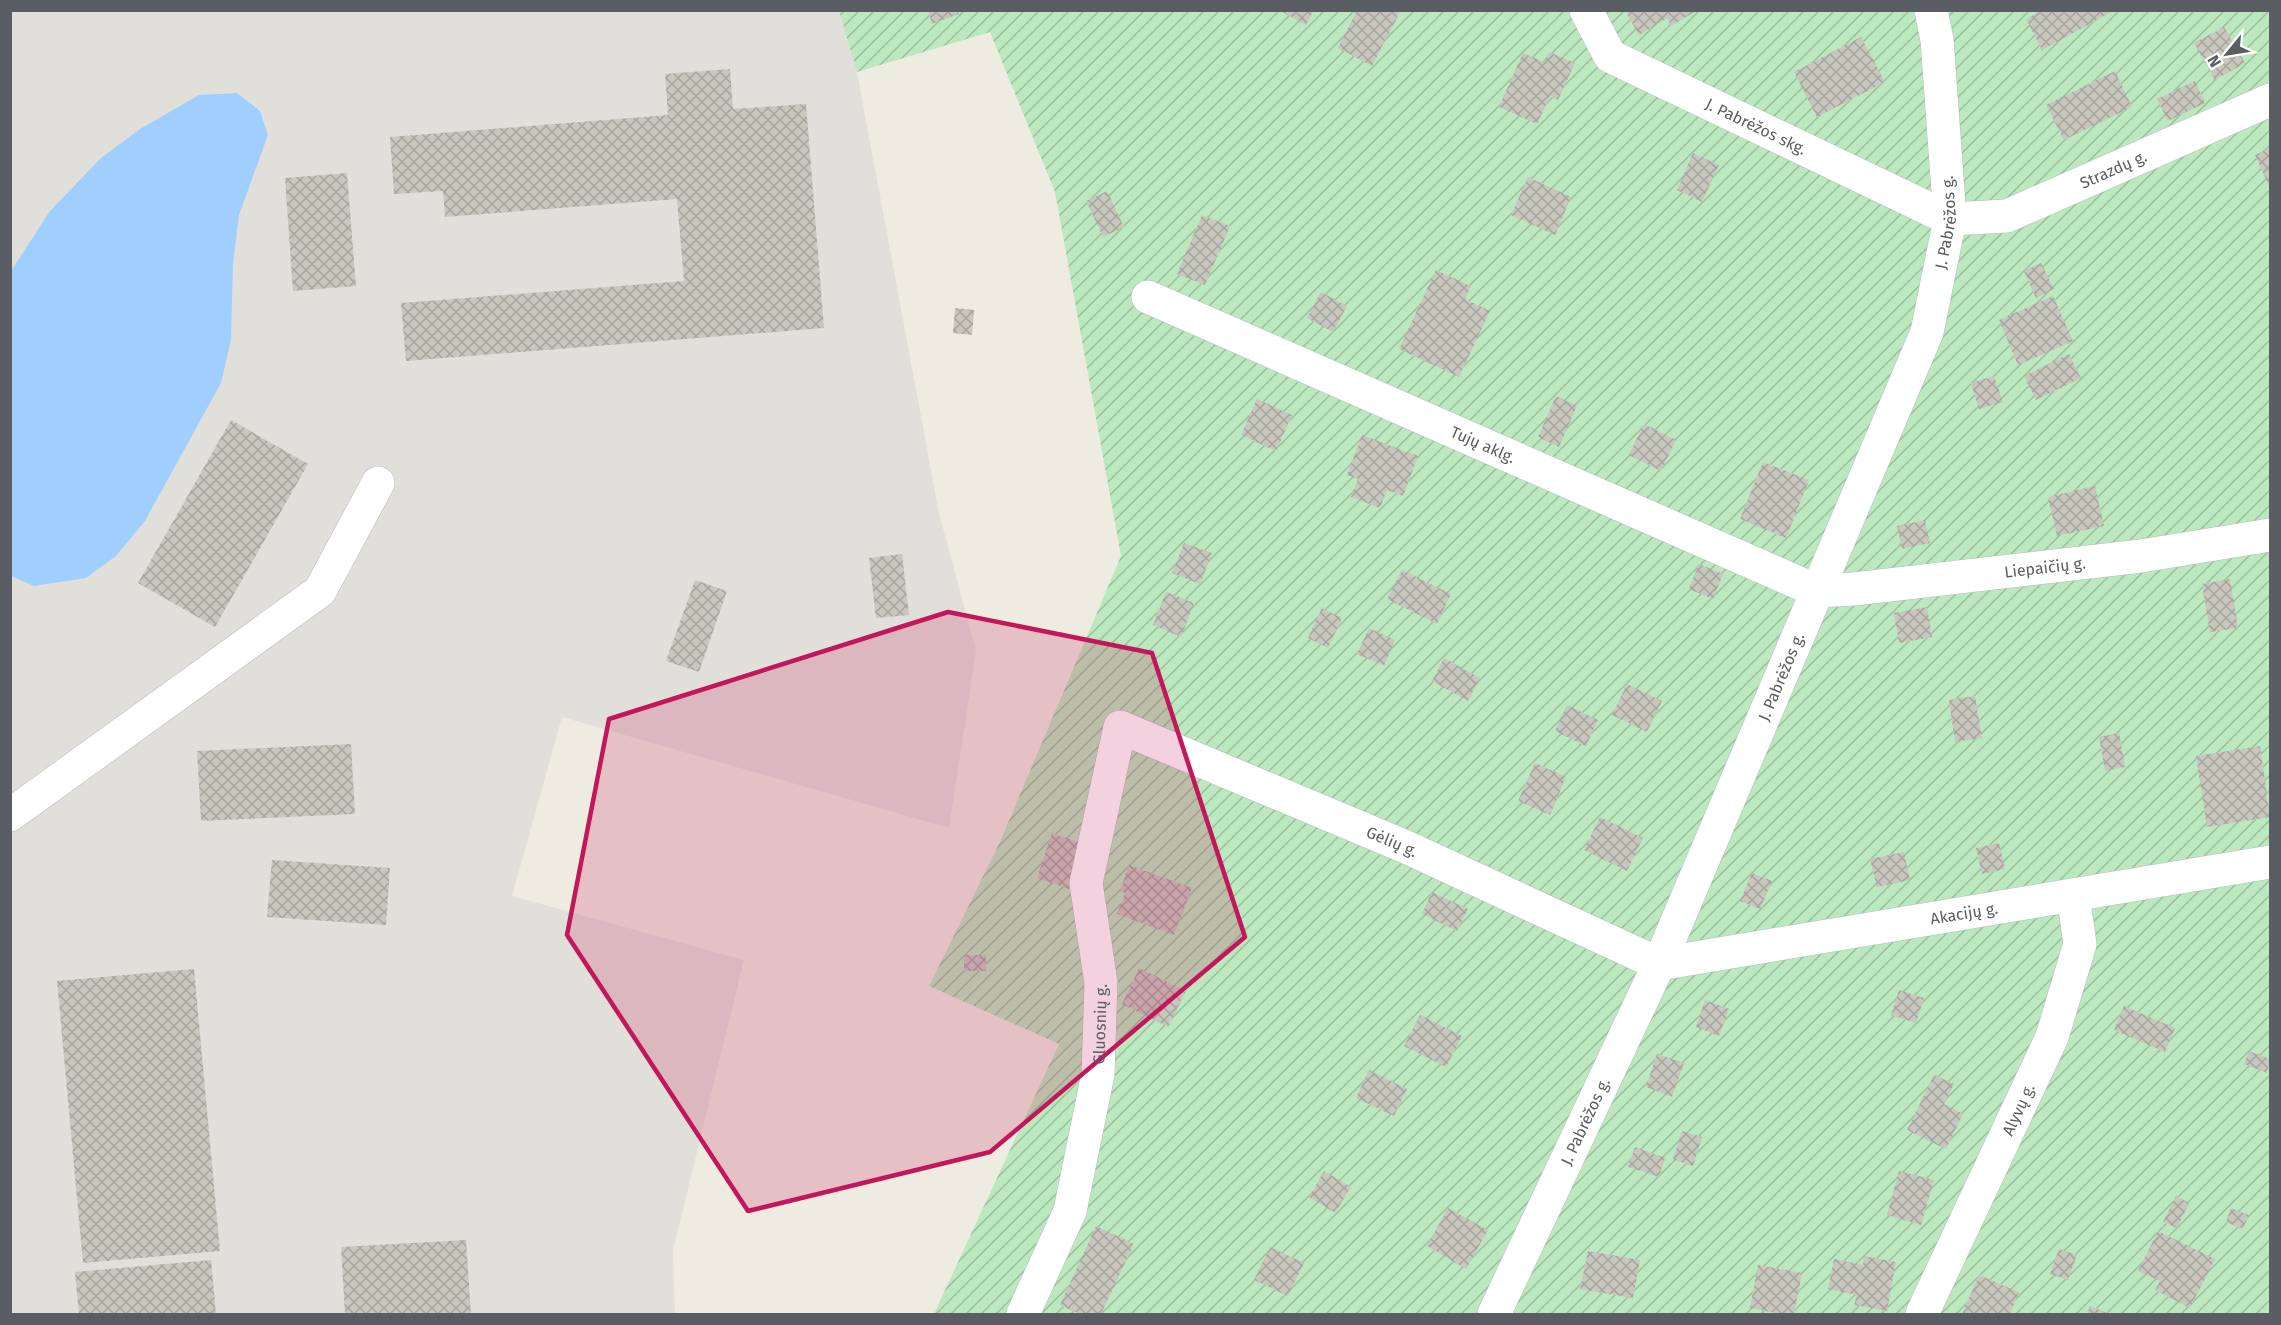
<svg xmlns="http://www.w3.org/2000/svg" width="2281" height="1325" font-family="'Fira Sans',sans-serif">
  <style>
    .industrial { fill: #e1dfd9 }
    .garden { fill: url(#garden-furrows) }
    .water { fill: #a0cfff }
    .building { fill: url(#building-cross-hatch) }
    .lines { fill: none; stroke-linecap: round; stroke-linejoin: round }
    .minor-casing { stroke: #b9bbc1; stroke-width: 34 }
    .minor { stroke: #fff; stroke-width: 33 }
    .marked { fill: #c2185b; fill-opacity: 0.2; stroke: #c2185b; stroke-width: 4.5; stroke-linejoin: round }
    .labels { text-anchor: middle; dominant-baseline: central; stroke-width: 5; stroke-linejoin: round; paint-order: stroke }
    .street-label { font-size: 16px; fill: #5a5d63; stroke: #fff }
  </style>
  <defs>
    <pattern id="garden-furrows" width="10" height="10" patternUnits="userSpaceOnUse" patternTransform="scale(1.5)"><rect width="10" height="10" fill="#bbe8be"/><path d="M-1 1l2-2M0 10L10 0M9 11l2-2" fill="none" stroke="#9bbf9e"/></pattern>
    <pattern id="building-cross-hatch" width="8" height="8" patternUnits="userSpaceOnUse" patternTransform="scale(1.5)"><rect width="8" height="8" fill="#c9c6be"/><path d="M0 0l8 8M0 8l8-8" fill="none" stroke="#a6a49e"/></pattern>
  </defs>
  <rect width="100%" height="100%" fill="#eeece1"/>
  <path class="industrial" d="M10,11H839L857,72L939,513L976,651L949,828L562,717L512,896L744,960L673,1250L675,1314H11Z"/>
  <path class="garden" d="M839,11H2270V1314H934L1059,1044L929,986L999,844L1121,556L1055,192L990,32L857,72Z"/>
  <path class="water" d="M237,93L260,111L268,135L239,215L233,264L231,340L221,383L145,521L116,556L86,578L34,586L11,576V271L50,211L101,158L140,129L199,95Z"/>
  <path class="building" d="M928,10H958L959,14L932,24Z
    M1279,10H1314L1306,25Z
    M1357,10H1401L1372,66L1338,48Z
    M1625,10H1698L1671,26L1667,18L1639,35Z
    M2036,10H2115L2042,50L2026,19L2037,13Z
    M2224,27L2245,63L2215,80L2194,43Z
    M1861,37L1885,82L1817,117L1794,72Z
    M1549,52L1575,63L1558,100L1550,96L1537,124L1499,107L1523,53L1544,62Z
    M730,69L733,109L806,104L824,328L406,361L401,303L684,281L677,199L445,217L443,191L394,194L390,137L668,115L665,74Z
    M2115,71L2132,107L2064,140L2046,105Z
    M2195,81L2205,103L2168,121L2157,99Z
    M2270,148V188L2255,155Z
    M1693,153L1719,165L1702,202L1677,190Z
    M347,173L356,286L293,291L285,178Z
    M1528,177L1571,197L1555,235L1511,215Z
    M1107,191L1124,227L1103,237L1086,201Z
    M1202,215L1230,226L1205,285L1177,274Z
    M2041,263L2054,289L2036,298L2024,271Z
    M1436,270L1471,286L1465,299L1490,311L1459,377L1399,349Z
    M1321,292L1347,306L1333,332L1307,318Z
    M2053,296L2073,341L2018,365L1999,320Z
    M955,308L974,310L972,335L953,333Z
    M2069,354L2081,378L2036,400L2024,376Z
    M1994,376L2003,402L1979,409L1971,383Z
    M1556,396L1577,406L1559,447L1538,437Z
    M1257,399L1292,415L1276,451L1241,435Z
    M231,420L308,464L215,627L138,583Z
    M1644,424L1676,440L1661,471L1629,455Z
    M1362,435L1418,456L1403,496L1387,490L1380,508L1351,497L1358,479L1347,475Z
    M1763,462L1809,480L1786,538L1740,519Z
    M2095,486L2104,526L2057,536L2048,497Z
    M1925,520L1930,543L1902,549L1897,526Z
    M1184,543L1212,553L1200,584L1172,573Z
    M902,554L909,615L876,618L869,558Z
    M1699,564L1723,574L1713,599L1689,589Z
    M1402,570L1451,594L1437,624L1387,599Z
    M2230,579L2238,628L2210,632L2202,584Z
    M695,580L727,591L699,672L666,661Z
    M1166,592L1194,603L1181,637L1153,625Z
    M1927,607L1932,637L1899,643L1894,613Z
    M1322,608L1342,618L1328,648L1308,638Z
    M1369,628L1395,640L1384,666L1357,654Z
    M1444,658L1480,678L1468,701L1432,681Z
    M1627,684L1662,701L1647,732L1612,715Z
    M1975,696L1982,738L1955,742L1949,700Z
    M1567,705L1598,720L1586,746L1555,731Z
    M2119,733L2125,767L2105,771L2099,737Z
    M351,744L355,814L201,821L197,751Z
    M2260,746L2270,817L2207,827L2196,756Z
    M1535,763L1566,777L1550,815L1518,801Z
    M1600,817L1643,838L1627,871L1584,850Z
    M1052,833L1084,844L1069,889L1037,878Z
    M1999,843L2005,869L1982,874L1976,848Z
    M1904,852L1910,880L1877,887L1870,859Z
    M272,860L390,868L386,925L267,917Z
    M1129,865L1192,888L1174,935L1117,914L1125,893L1120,891Z
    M1752,873L1772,881L1760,909L1740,901Z
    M1432,892L1468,909L1457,931L1422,914Z
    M964,955H986V971H964Z
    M1139,968L1186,991L1168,1027L1122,1004Z
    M194,969L220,1251L83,1263L57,981Z
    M1899,990L1924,998L1916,1023L1891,1015Z
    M1705,1000L1729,1009L1719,1036L1696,1027Z
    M2124,1006L2175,1028L2165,1052L2114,1030Z
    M1420,1015L1462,1036L1446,1067L1404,1046Z
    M2249,1051L2270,1059L2267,1073L2244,1064Z
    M1657,1054L1684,1063L1672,1097L1646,1087Z
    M1369,1070L1407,1089L1394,1116L1356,1098Z
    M1934,1075L1954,1084L1944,1104L1963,1114L1946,1149L1907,1130Z
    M1682,1131L1702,1137L1693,1166L1673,1159Z
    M1635,1147L1665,1158L1659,1177L1628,1167Z
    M1324,1171L1351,1187L1335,1213L1309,1197Z
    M1899,1171L1934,1180L1921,1225L1887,1215Z
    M2176,1196L2189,1203L2177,1228L2163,1222Z
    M1448,1208L1488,1230L1466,1269L1427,1246Z
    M2231,1208L2249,1215L2243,1229L2226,1222Z
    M1096,1226L1134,1244L1101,1314H1080L1060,1305Z
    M2158,1231L2215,1259L2190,1308L2155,1290L2160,1281L2138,1271Z
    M466,1240L471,1314H345L341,1247Z
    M1270,1247L1304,1263L1288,1296L1254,1280Z
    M2059,1249L2077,1255L2068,1280L2050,1274Z
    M1588,1251L1640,1260L1633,1298L1580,1289Z
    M1864,1256L1896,1262L1887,1311L1854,1305L1857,1295L1828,1289L1834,1259L1863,1265Z
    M211,1260L216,1314H79L75,1272Z
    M1758,1265L1802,1273L1794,1314H1781L1750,1308Z
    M1979,1275L2019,1292L2010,1314H1962Z
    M2090,1306L2109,1314H2087Z"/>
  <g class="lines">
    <defs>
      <g id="minor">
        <path id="s1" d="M1586,10L1610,56L1950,219L2007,216L2270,100"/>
        <path id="s2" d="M1148,297L1817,591L1854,589L2141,556L2270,535"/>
        <path d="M10,815L320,591L378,483"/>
        <path id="s3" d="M1023,1314L1070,1211L1098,1074L1101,983L1086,883L1120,727L1406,847L1659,964L2270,862"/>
        <path id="s4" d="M1494,1314L1659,964L1927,332L1950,219L1937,40L1931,10"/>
        <path id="s5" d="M1922,1314L2052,1037L2080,944L2073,895"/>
      </g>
    </defs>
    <use href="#minor" class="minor-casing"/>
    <use href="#minor" class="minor"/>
  </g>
  <path class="marked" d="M948,612L1152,653L1245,937L990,1152L748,1211L567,935L609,719Z"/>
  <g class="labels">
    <g class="street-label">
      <text stroke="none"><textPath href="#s1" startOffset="214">J. Pabrėžos skg.</textPath></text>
      <text stroke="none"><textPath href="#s1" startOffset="602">Strazdų g.</textPath></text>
      <text stroke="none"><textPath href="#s4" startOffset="1185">J. Pabrėžos g.</textPath></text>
      <text stroke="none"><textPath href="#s2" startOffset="366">Tujų aklg.</textPath></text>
      <text stroke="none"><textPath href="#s2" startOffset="960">Liepaičių g.</textPath></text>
      <text stroke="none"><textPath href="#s4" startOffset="699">J. Pabrėžos g.</textPath></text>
      <text stroke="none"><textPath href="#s3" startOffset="900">Gėlių g.</textPath></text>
      <text stroke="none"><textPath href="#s3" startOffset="1503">Akacijų g.</textPath></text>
      <text stroke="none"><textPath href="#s3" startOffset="303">Gluosnių g.</textPath></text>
      <text stroke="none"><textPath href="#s5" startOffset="226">Alyvų g.</textPath></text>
      <text stroke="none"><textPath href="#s4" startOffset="213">J. Pabrėžos g.</textPath></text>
    </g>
  </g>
  <rect width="2281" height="1325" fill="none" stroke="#5a5d63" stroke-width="24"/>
  <g transform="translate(2227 54) rotate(240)" stroke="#ffffff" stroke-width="4.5" paint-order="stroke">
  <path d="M0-4.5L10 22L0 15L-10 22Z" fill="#5a5d63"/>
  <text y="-9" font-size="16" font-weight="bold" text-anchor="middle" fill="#5a5d63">N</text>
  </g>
</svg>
